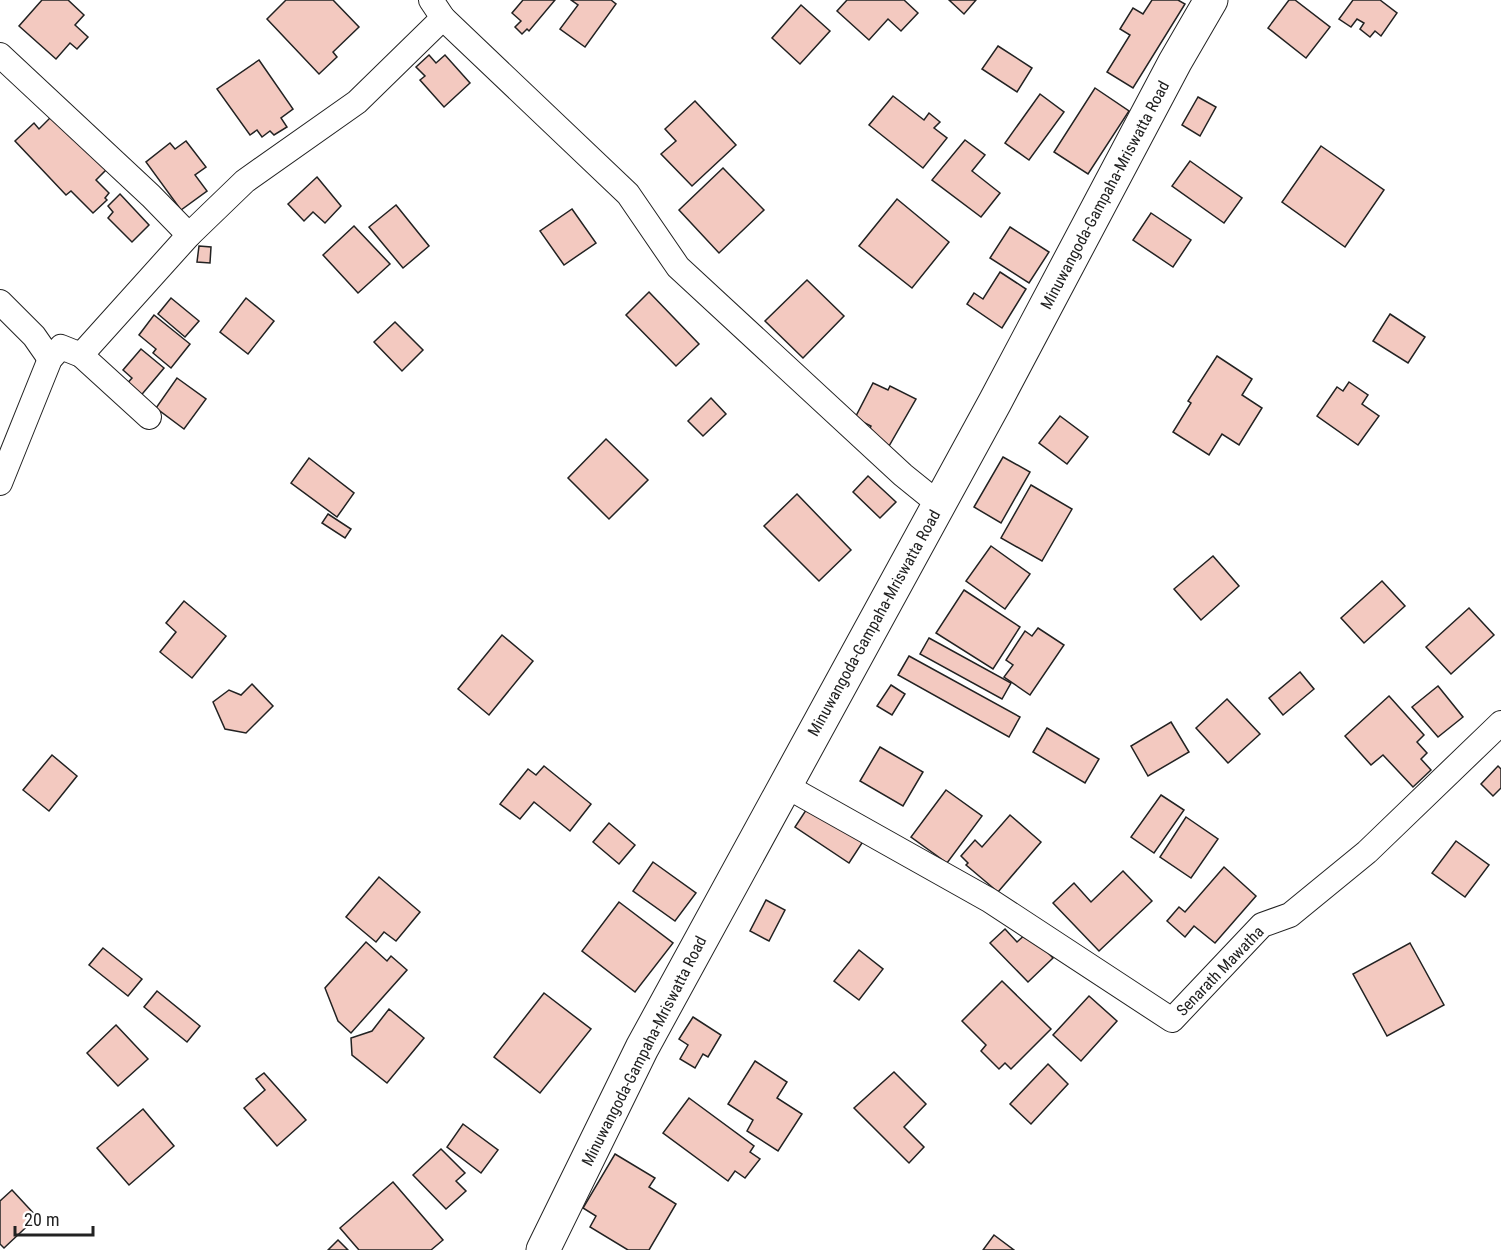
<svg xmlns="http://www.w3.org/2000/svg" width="1501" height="1250" font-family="'Roboto Condensed',sans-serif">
	<rect width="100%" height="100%" fill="#fff"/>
	<g fill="#f3c9c0" stroke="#222" stroke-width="1.5">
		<polygon points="42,0 68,0 84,15 75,25 88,37 77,49 70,43 56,59 19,26"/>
		<polygon points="286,0 333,0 359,27 333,52 337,57 319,74 267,19"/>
		<polygon points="523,0 555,0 529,31 527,29 522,34 515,27 521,21 512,13"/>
		<polygon points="571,0 611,0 616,4 585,47 560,29 578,5"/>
		<polygon points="847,0 904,0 918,13 901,31 888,19 869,40 837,11"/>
		<polygon points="949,0 976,0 964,14"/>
		<polygon points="1152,0 1178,0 1185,4 1133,88 1107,72 1130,35 1120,29 1133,8 1143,14"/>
		<polygon points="1289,0 1295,0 1330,27 1306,58 1268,28"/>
		<polygon points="1353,0 1380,0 1397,13 1381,36 1375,31 1370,37 1360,29 1364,23 1357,19 1351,27 1339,19"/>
		<polygon points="801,5 830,31 800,64 772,38"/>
		<polygon points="998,46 1032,68 1017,92 982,69"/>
		<polygon points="429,55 436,63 445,55 470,83 444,107 420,80 425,76 416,67"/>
		<polygon points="259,60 293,109 281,118 287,127 274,135 270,131 262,137 257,130 250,135 217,89"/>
		<polygon points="1095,88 1129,111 1088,174 1054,152"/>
		<polygon points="1040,94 1064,112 1029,160 1005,143"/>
		<polygon points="893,96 924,120 929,113 940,122 934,128 947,138 923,168 869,125"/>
		<polygon points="1198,97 1216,107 1200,136 1182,125"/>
		<polygon points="695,101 736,145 692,186 661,154 676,141 665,129"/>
		<polygon points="56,112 108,168 96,180 109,193 105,198 107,200 93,213 71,191 66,195 15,141 34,123 39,129"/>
		<polygon points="965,140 985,155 972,171 1000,193 981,217 932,180"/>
		<polygon points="186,141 206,167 195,175 207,191 181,210 146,162 170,143 175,149"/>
		<polygon points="1321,146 1384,190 1345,247 1282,202"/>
		<polygon points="1190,161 1242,198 1224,223 1172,186"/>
		<polygon points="723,168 764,210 719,253 679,210"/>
		<polygon points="317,177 341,206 325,223 313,212 304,221 288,204"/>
		<polygon points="120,194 149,225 132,242 108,218 113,212 108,206"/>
		<polygon points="897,199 949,242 912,288 859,246"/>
		<polygon points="396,205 429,246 403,268 369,227"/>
		<polygon points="572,209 596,243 564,265 540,231"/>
		<polygon points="1151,213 1191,240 1173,267 1133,240"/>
		<polygon points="354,226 390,264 358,293 323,255"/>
		<polygon points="1010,227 1049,252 1029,283 990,258"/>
		<polygon points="199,246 211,247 210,263 197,262"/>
		<polygon points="1000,272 1026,289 1002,328 967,304 974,293 983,299"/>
		<polygon points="807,280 844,316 803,358 765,321"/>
		<polygon points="649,292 699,344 676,366 626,315"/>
		<polygon points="171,298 199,321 185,337 158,314"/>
		<polygon points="246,298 274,321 248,354 220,332"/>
		<polygon points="1390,314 1425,337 1408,363 1373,341"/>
		<polygon points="154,315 190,344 171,368 153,353 156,349 139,335"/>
		<polygon points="395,322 423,350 402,371 374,342"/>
		<polygon points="141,349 164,368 138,399 124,387 132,378 123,370"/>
		<polygon points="1217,356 1252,379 1242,395 1262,408 1239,445 1222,434 1209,455 1173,432 1191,403 1188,401"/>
		<polygon points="177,378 206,399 184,429 156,408"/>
		<polygon points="1349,382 1368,395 1362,404 1379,416 1358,445 1317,416 1337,387 1343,391"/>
		<polygon points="873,383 888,390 890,386 916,399 889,446 867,435 871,426 855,418"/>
		<polygon points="711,398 726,414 703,436 688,421"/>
		<polygon points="1060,416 1088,437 1067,464 1039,443"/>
		<polygon points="606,439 648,480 609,519 568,478"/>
		<polygon points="1003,457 1030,472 1001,523 974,507"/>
		<polygon points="309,458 354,493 337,517 291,483"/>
		<polygon points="868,476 896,502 880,518 853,492"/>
		<polygon points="1031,485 1072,509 1042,561 1001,538"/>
		<polygon points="797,494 851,550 819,581 764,526"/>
		<polygon points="328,514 351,529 345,538 322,523"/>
		<polygon points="991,546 1030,574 1005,609 966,581"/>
		<polygon points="1213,556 1239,586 1201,620 1174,589"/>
		<polygon points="1382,581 1405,606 1364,643 1341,618"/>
		<polygon points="964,590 1020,627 993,669 936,633"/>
		<polygon points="184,601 226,636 192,678 160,652 176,632 166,623"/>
		<polygon points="1469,608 1494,635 1451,674 1426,647"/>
		<polygon points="1038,628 1064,645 1030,695 1004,677 1013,665 1006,660 1025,631 1032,636"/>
		<polygon points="502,635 533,661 489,715 458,689"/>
		<polygon points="929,638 1011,683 1002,699 920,654"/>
		<polygon points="909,656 1020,717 1009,737 898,675"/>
		<polygon points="1300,672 1314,689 1283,715 1269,698"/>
		<polygon points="252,684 273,706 246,733 225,729 213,702 229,690 241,695"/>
		<polygon points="891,685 905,694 892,715 877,706"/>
		<polygon points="1438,686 1463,717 1438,737 1412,707"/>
		<polygon points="1389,696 1424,735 1417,742 1427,753 1421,759 1431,770 1413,787 1383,755 1371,765 1345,736"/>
		<polygon points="1227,699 1260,734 1228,763 1196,728"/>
		<polygon points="1171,722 1189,752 1148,776 1131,746"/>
		<polygon points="1047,728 1099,759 1085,783 1033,752"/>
		<polygon points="880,747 923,772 903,806 860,781"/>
		<polygon points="52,755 77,776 49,811 23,790"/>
		<polygon points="544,766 591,804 570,831 534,802 520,819 500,804 528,769 536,775"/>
		<polygon points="1498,766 1501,769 1501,788 1493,796 1481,784"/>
		<polygon points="946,790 982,816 947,863 911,837"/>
		<polygon points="1161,795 1184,810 1154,853 1131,837"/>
		<polygon points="810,804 864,840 849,863 795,827"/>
		<polygon points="1010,815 1041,842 998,892 966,865 968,863 961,856 975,840 982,847"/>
		<polygon points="1186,817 1218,839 1191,878 1160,857"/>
		<polygon points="609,823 635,845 619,864 593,842"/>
		<polygon points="1456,841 1489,865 1465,897 1432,873"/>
		<polygon points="653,862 696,893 675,921 633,891"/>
		<polygon points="1224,867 1256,896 1215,943 1194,926 1185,937 1167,921 1179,907 1185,912"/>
		<polygon points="1123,871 1152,901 1099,951 1053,903 1074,883 1091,902"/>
		<polygon points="379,877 420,912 396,941 384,932 376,942 346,917"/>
		<polygon points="766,900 785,910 769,941 750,931"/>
		<polygon points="619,902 673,943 635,992 582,951"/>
		<polygon points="1005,929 1017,942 1028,932 1053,958 1028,982 990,943"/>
		<polygon points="366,942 387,961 391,956 407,970 351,1033 338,1021 325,988"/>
		<polygon points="1410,943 1444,1005 1387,1036 1353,974"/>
		<polygon points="103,948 142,979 128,996 89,965"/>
		<polygon points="859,950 883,969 859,1000 834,981"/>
		<polygon points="1002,981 1051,1029 1011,1069 1005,1063 999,1069 981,1051 986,1045 962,1021"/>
		<polygon points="157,991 200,1026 187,1042 144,1007"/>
		<polygon points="544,993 591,1029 540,1093 494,1057"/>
		<polygon points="1089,996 1117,1021 1081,1061 1053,1035"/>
		<polygon points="389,1009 424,1038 387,1083 352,1055 351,1038 372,1031"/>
		<polygon points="693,1017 721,1035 708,1057 703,1054 695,1068 680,1059 688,1045 679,1039"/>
		<polygon points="116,1025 148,1059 118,1086 87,1053"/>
		<polygon points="755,1061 787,1082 777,1098 802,1114 778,1151 747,1131 753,1120 728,1104"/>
		<polygon points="1048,1064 1068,1084 1031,1124 1010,1104"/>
		<polygon points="894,1072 926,1104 904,1127 924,1147 909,1163 854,1108"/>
		<polygon points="264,1073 306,1120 277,1146 244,1108 265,1090 256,1079"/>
		<polygon points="689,1098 754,1146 750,1152 760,1159 745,1178 735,1171 728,1181 663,1133"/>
		<polygon points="143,1109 174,1146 129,1185 97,1148"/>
		<polygon points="463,1124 498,1150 481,1173 447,1147"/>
		<polygon points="441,1149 465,1173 456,1181 466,1191 446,1209 413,1175"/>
		<polygon points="615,1154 655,1178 649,1187 676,1204 649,1250 628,1250 590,1227 596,1216 583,1208"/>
		<polygon points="393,1182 443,1240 431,1250 359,1250 340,1228"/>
		<polygon points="12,1190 37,1217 4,1248 0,1244 0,1201"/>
		<polygon points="994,1235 1014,1250 983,1250"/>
		<polygon points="338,1240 348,1250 328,1250"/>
	</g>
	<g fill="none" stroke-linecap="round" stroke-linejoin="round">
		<defs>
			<g id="street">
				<polyline points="431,0 443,18 628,194 678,267 903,475 939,504"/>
				<polyline points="0,55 151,196 189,235"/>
				<polyline points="0,302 34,336 50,359"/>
				<polyline points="81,355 189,235 245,181 357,102 443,18"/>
				<polyline points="0,483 50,359 61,347 81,355 149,417"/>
				<polyline points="786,786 989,900 1172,1020 1262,925 1290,915 1367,852 1501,723"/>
			</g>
			<polyline id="primary" points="543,1250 642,1048 995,402 1175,62 1211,0"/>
		</defs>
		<use href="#street" stroke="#222" stroke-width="26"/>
		<use href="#primary" stroke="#222" stroke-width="35"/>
		<use href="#street" stroke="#fff" stroke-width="24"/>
		<use href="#primary" stroke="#fff" stroke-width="33"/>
	</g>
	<g text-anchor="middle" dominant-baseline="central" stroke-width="4.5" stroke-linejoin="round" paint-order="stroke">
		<g font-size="16" fill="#222" stroke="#fff">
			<text transform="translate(1105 195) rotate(-62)">Minuwangoda-Gampaha-Mriswatta Road</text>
			<text transform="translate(874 623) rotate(-61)">Minuwangoda-Gampaha-Mriswatta Road</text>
			<text transform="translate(1220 971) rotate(-46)">Senarath Mawatha</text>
			<text transform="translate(644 1051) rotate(-63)">Minuwangoda-Gampaha-Mriswatta Road</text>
		</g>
	</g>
	<path d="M15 1226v9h78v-9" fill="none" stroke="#222222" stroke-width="3"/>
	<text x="24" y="1226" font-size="18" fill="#222222" stroke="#ffffff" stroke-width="4.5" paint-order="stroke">20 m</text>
</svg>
